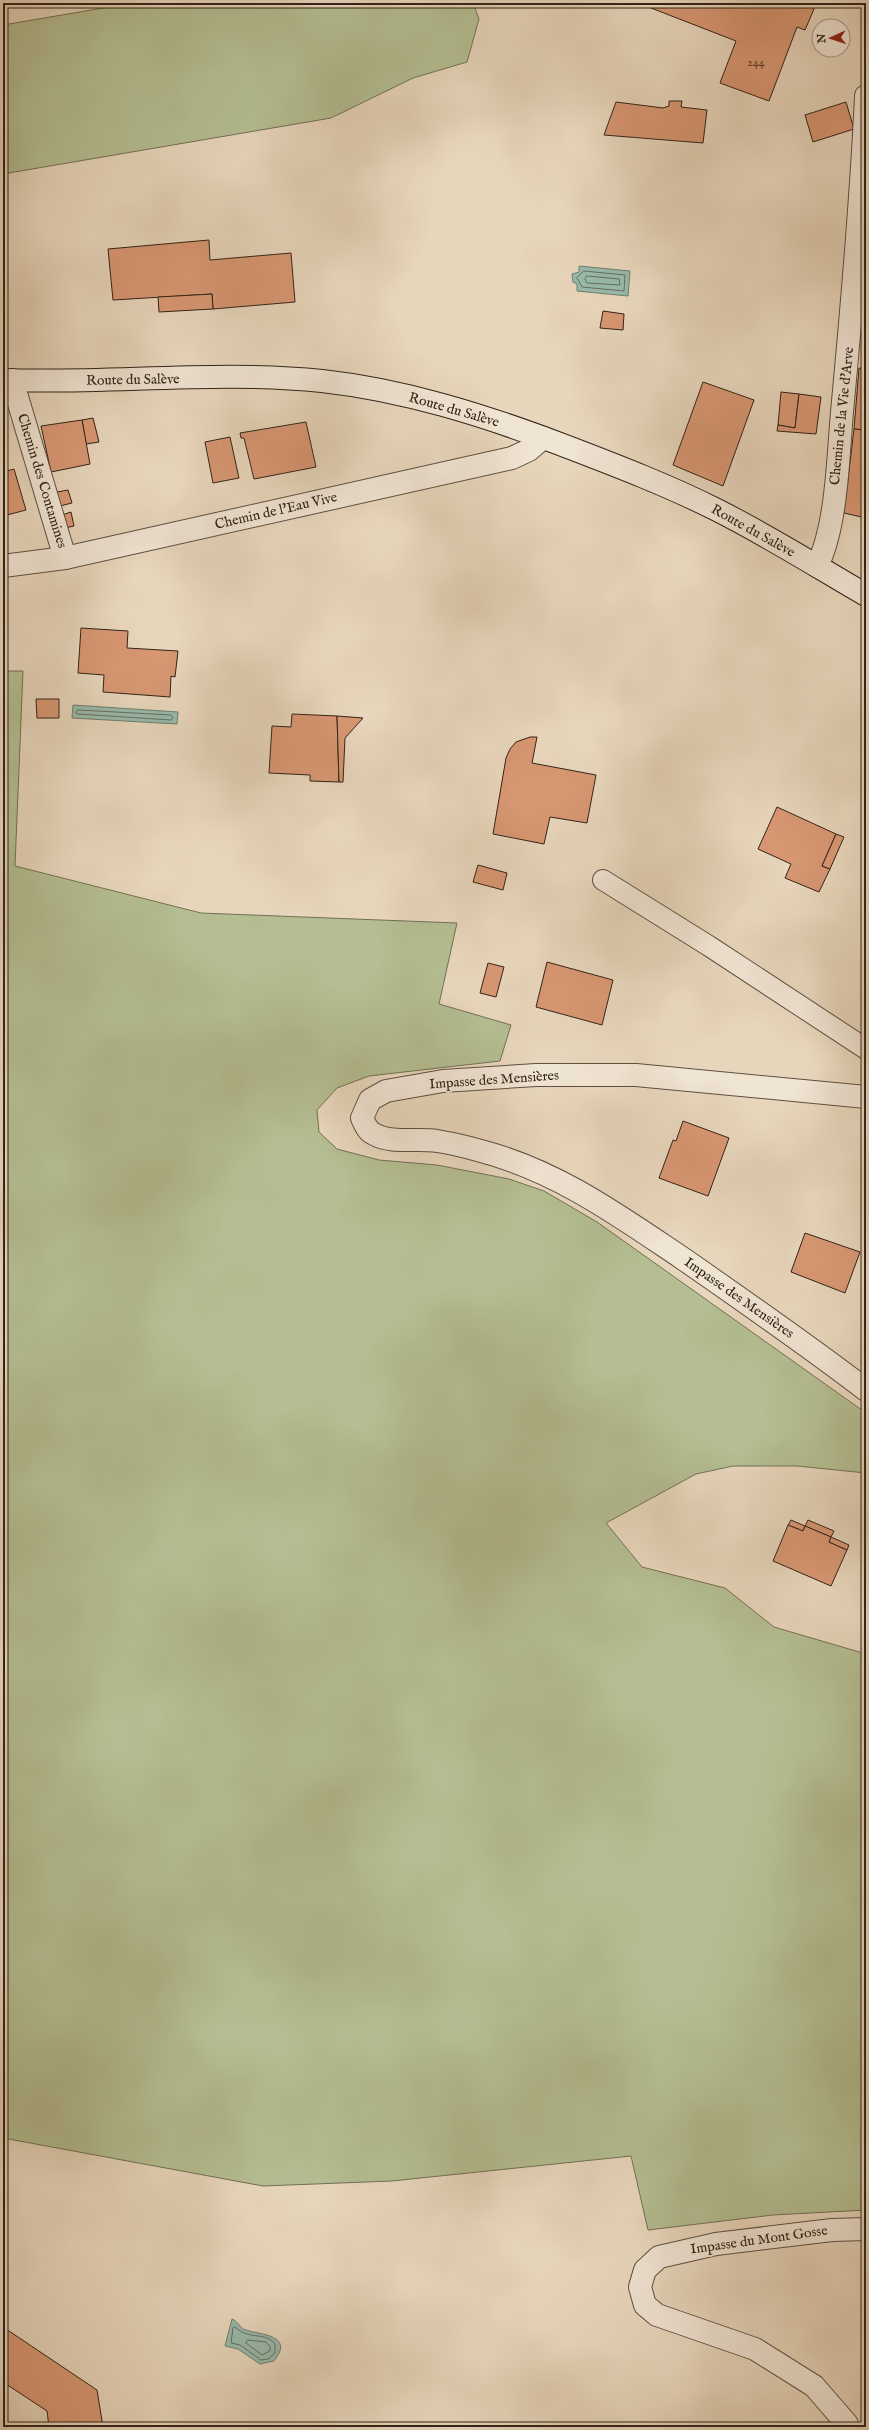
<svg xmlns="http://www.w3.org/2000/svg" width="869" height="2430" font-family="'IM FELL English',serif">
	<rect width="100%" height="100%" fill="#e8d6bc"/>
	<filter id="stains"><feTurbulence type="fractalNoise" baseFrequency=".005" numOctaves="4"/><feColorMatrix values="0 0 0 0 .2 0 0 0 0 .09 0 0 0 0 .02 0 0 0 .5 -.17"/></filter>
	<radialGradient id="worn" r=".72"><stop offset=".6" stop-color="#630" stop-opacity="0"/><stop offset="1" stop-color="#630" stop-opacity=".3"/></radialGradient>
	<g fill="#b4be92" stroke="#727055">
		<polygon points="108,3 473,3 479,19 467,62 413,78 331,118 3,174 3,25 109,7"/>
		<polygon points="3,671 23,671 15,866 201,913 457,923 439,1004 511,1025 500,1061 369,1076 337,1088 317,1110 319,1132 337,1149 379,1160 437,1165 509,1179 544,1191 597,1222 866,1413 866,1473 797,1466 733,1466 696,1474 606,1523 642,1567 725,1588 774,1627 866,1654 866,2210 773,2215 648,2230 631,2156 392,2181 263,2186 3,2138"/>
	</g>
	<g fill="#98baab" stroke="#6e7e70">
		<polygon points="579,266 630,271 628,296 577,291 577,284 573,282 572,274 579,272"/>
		<polygon points="73,705 178,712 177,724 72,718"/>
		<path d="M232 2319C238 2321 240 2329 246 2330 261 2335 295 2335 274 2361L260 2364 238 2349 225 2346Z"/>
	</g>
	<g fill="none" stroke-linecap="round" stroke-linejoin="round">
		<g stroke="#646e62" stroke-width="1">
			<polygon points="584,271 625,275 624,291 582,287 577,278"/>
			<polygon points="587,276 619,279 620,285 587,283 585,279"/>
			<polygon points="78,710 171,715 173,718 171,720 78,714 76,713"/>
			<path d="M235 2327C250 2341 265 2331 275 2344V2353L268 2359 261 2360 240 2345 231 2343 233 2328Z"/>
			<polygon points="248,2340 266,2342 270,2346 270,2351 262,2355 246,2343"/>
		</g>
	</g>
	<g fill="#d89773" stroke="#302318">
		<polygon points="653,3 813,3 814,9 805,30 797,27 769,101 720,83 736,41 651,8"/>
		<polygon points="669,101 682,101 681,107 707,110 703,143 604,135 616,102 663,108 669,106"/>
		<polygon points="846,102 854,129 813,142 805,115"/>
		<polygon points="209,240 210,260 291,253 295,302 213,309 212,294 113,300 108,249"/>
		<polygon points="212,294 213,309 159,312 158,297"/>
		<polygon points="603,311 624,314 623,330 600,328"/>
		<polygon points="859,368 866,369 866,430 854,429"/>
		<polygon points="703,382 754,400 723,486 673,465"/>
		<polygon points="781,392 799,394 795,428 778,425"/>
		<polygon points="799,394 821,397 816,434 777,431 778,425 795,428"/>
		<polygon points="93,418 99,442 86,444 82,420"/>
		<polygon points="82,420 90,464 51,472 41,426"/>
		<polygon points="306,422 316,467 254,479 244,438 241,438 240,433"/>
		<polygon points="854,429 866,430 866,518 844,513"/>
		<polygon points="230,437 239,478 213,483 205,442"/>
		<polygon points="14,469 26,510 3,516 3,472"/>
		<polygon points="68,490 72,503 60,506 57,492"/>
		<polygon points="71,512 74,526 65,528 62,515"/>
		<polygon points="81,628 128,631 127,648 178,651 175,677 171,676 170,697 103,692 104,675 78,673"/>
		<polygon points="36,699 59,699 59,718 37,718"/>
		<polygon points="292,714 337,716 339,782 310,781 310,775 269,773 272,726 291,727"/>
		<polygon points="337,716 363,718 345,738 343,782 339,782"/>
		<polygon points="530,737 537,737 532,763 596,775 587,823 550,817 544,844 493,834 506,758 510,749 516,742"/>
		<polygon points="777,807 836,834 822,866 830,869 819,892 785,878 791,864 758,849"/>
		<polygon points="836,834 844,837 830,869 822,866"/>
		<polygon points="478,865 507,873 503,890 473,882"/>
		<polygon points="866,955 866,966 863,965"/>
		<polygon points="547,962 613,980 602,1025 536,1007"/>
		<polygon points="488,963 504,967 496,997 480,993"/>
		<polygon points="683,1121 729,1138 708,1196 659,1178 673,1140 676,1141"/>
		<polygon points="805,1233 860,1252 845,1293 791,1272"/>
		<polygon points="791,1520 805,1526 803,1531 788,1525"/>
		<polygon points="808,1520 834,1531 831,1537 805,1526"/>
		<polygon points="788,1525 803,1531 805,1526 831,1537 829,1542 847,1550 831,1586 773,1561"/>
		<polygon points="831,1537 849,1545 847,1550 829,1542"/>
		<polygon points="3,2327 97,2390 103,2427 49,2427 47,2411 3,2382"/>
	</g>
	<g fill="none" stroke-linecap="round" stroke-linejoin="round">
		<defs>
			<polyline id="lane" points="603,880 709,946 866,1049"/>
			<g id="street">
				<polyline points="12,380 65,558"/>
				<polyline points="3,566 65,558 512,458 529,450 543,438"/>
				<path d="M817 566C837 526 838 457 842 412 852 306 861 201 866 96"/>
				<path d="M866 1097 636 1075H536L443 1081 386 1091 370 1100 362 1118C365 1124 367 1131 374 1134 391 1144 418 1138 437 1141 451 1143 467 1147 481 1151 557 1171 618 1215 682 1258 744 1301 806 1344 866 1390"/>
				<polyline points="847,2424 814,2386 755,2349 657,2315 645,2305 640,2287 645,2270 659,2257 716,2244 832,2230 866,2229"/>
			</g>
			<path id="secondary" d="M3 380C109 384 217 370 322 381 404 390 483 415 560 444 612 464 665 484 715 509 767 535 816 566 866 595"/>
		</defs>
		<use href="#lane" stroke="#5e5041" stroke-width="22"/>
		<use href="#street" stroke="#5e5041" stroke-width="24"/>
		<use href="#secondary" stroke="#302318" stroke-width="24"/>
		<use href="#lane" stroke="#f0e4d3" stroke-width="20"/>
		<use href="#street" stroke="#f0e4d3" stroke-width="22"/>
		<use href="#secondary" stroke="#f0e4d3" stroke-width="22"/>
	</g>
	<g text-anchor="middle" dominant-baseline="central" stroke-width="3.5" stroke-linejoin="round" paint-order="stroke">
		<g font-size="12" fill="#5a402f">
			<text x="756" y="62">244</text>
		</g>
		<g font-size="14" fill="#302318" stroke="#f0e4d3">
			<text transform="translate(133 380) rotate(-1)">Route du Salève</text>
			<text transform="translate(454 410) rotate(16)">Route du Salève</text>
			<text transform="translate(842 416) rotate(-84)">Chemin de la Vie d'Arve</text>
			<text transform="translate(42 481) rotate(73)">Chemin des Contamines</text>
			<text transform="translate(276 511) rotate(-13)">Chemin de l'Eau Vive</text>
			<text transform="translate(753 531) rotate(29)">Route du Salève</text>
			<text transform="translate(494 1080) rotate(-4)">Impasse des Mensières</text>
			<text transform="translate(739 1298) rotate(35)">Impasse des Mensières</text>
			<text transform="translate(759 2240) rotate(-8)">Impasse du Mont Gosse</text>
		</g>
	</g>
	<rect width="869" height="2430" fill="none" stroke="#e8d6bc" stroke-width="16"/>
	<rect x="4" y="4" width="861" height="2422" fill="none" stroke="#302318" stroke-width="2"/>
	<rect x="8" y="8" width="853" height="2414" fill="none" stroke="#302318"/>
	<g transform="translate(831 38) rotate(267)"><circle r="19" fill="#f0e4d3" stroke="#a39788"/>
	<path d="M0-3L7 15L0 10L-7 15Z" fill="#8f2418"/>
	<text y="-6" font-size="11" font-weight="bold" text-anchor="middle" fill="#302318">N</text>
	</g>
	<rect width="100%" height="100%" filter="url(#stains)"/>
	<rect width="100%" height="100%" fill="url(#worn)"/>
</svg>
